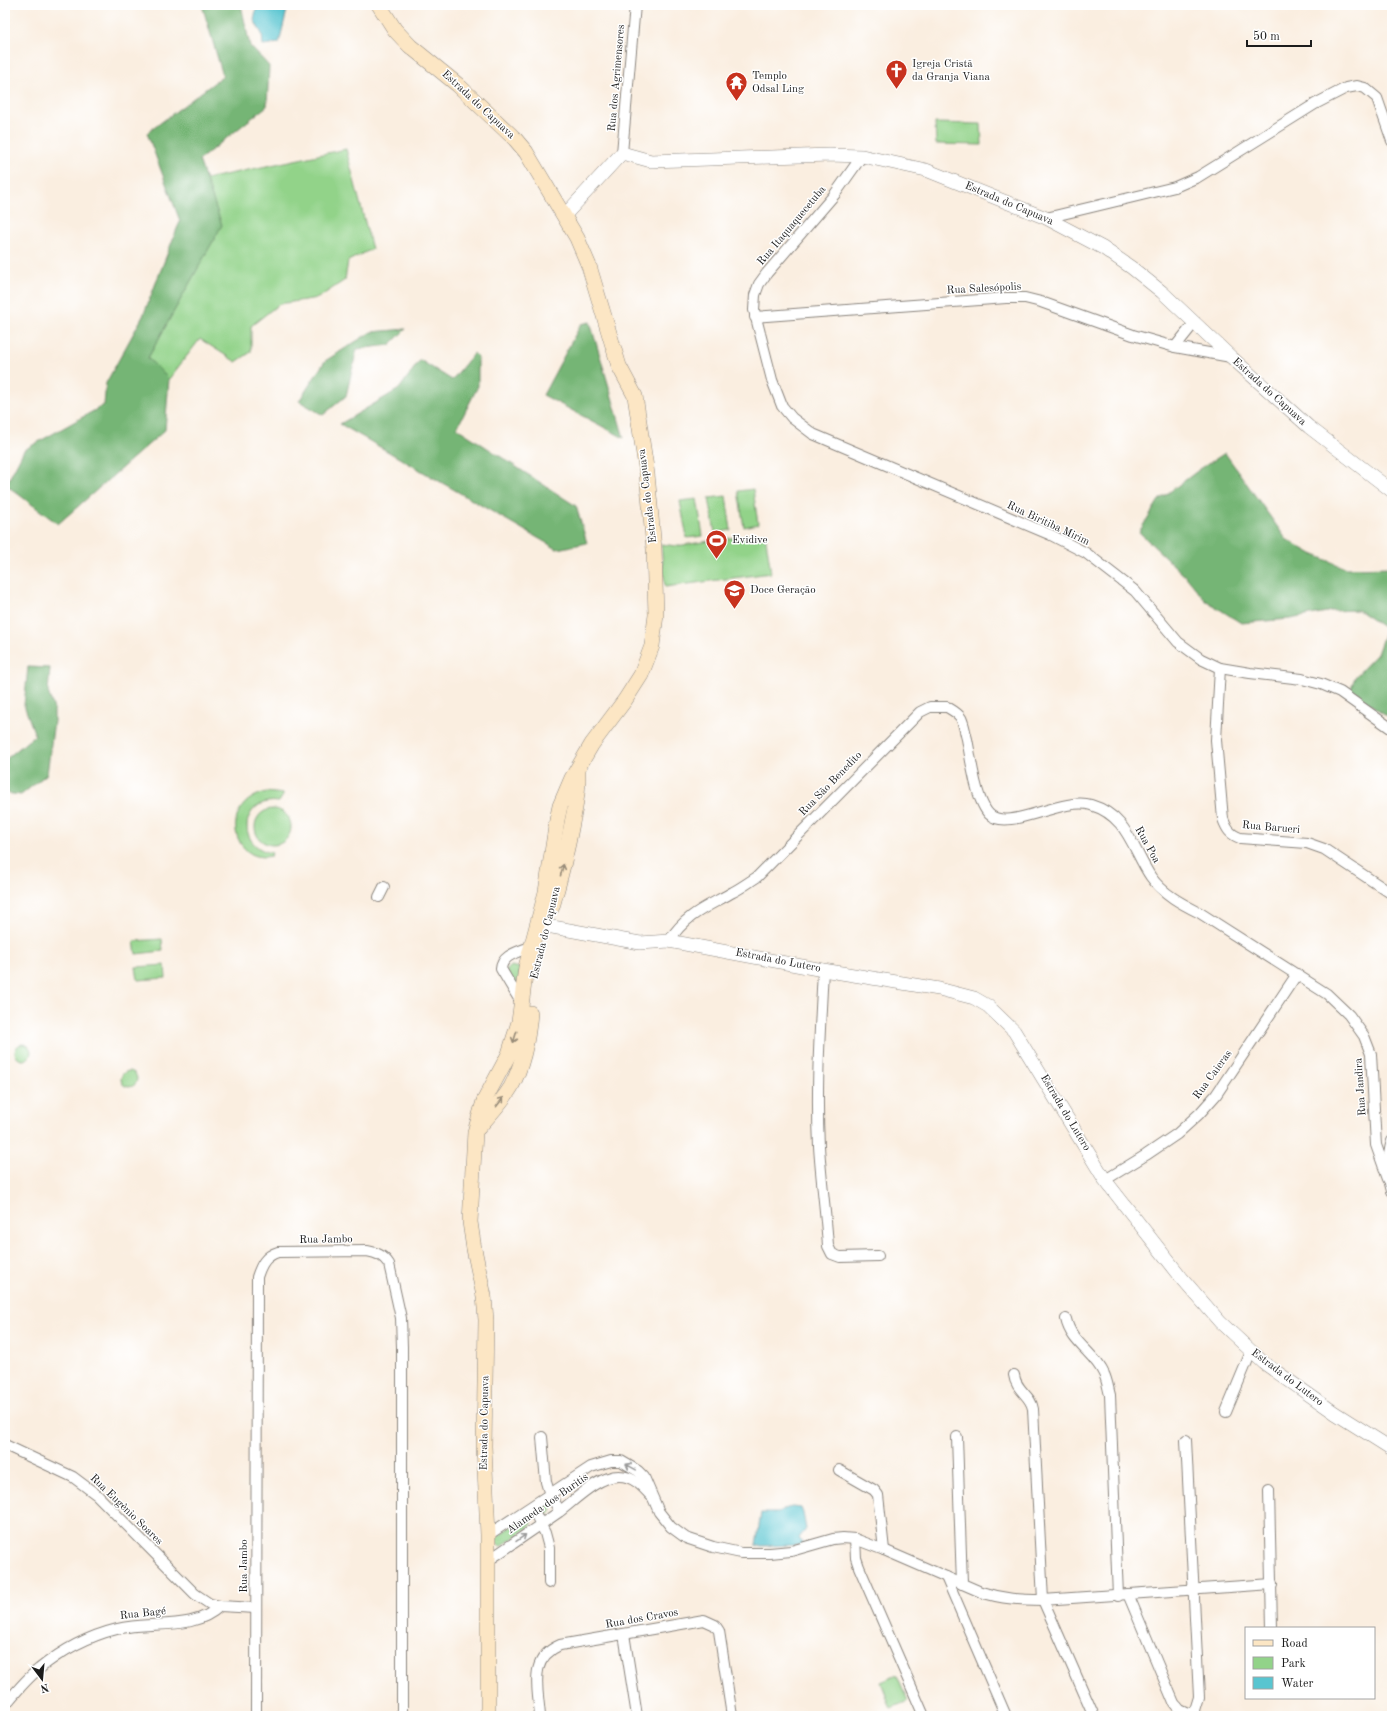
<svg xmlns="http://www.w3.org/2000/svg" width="1397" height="1721" font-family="'Old Standard TT',serif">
	<rect width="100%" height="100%" fill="#fff"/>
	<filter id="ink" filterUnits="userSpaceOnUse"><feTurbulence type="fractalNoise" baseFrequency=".025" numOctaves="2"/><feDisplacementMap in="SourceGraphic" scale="8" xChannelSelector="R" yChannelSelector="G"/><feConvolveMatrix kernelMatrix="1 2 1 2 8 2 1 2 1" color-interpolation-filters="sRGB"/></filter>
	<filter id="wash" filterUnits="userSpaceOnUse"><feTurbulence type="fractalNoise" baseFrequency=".012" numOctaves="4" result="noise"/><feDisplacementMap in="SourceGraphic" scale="16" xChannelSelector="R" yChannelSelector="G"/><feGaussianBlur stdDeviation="0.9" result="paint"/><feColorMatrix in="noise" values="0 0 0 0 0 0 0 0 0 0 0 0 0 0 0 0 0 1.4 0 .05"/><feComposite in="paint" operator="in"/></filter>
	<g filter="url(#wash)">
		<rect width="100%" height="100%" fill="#faeee0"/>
		<g fill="#92d389" stroke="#577852">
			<polygon points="935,123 981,124 982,145 936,144"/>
			<polygon points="346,149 372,249 348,261 345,280 318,298 279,304 251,326 251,352 236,362 200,339 169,379 148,358 221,225 206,179"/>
			<polygon points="753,489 758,524 744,527 738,491"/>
			<polygon points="726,496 731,530 715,533 709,498"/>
			<polygon points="697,499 703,536 687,538 680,501"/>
			<polygon points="765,533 771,573 665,587 661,544 676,546"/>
			<path d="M266 792 284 794 279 802C242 796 234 846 272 853L271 856C235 865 216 805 266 792Z"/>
			<circle cx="273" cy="827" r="18"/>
			<polygon points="162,939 163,951 136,954 134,941"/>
			<polygon points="165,965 166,978 138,980 136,967"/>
			<polygon points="511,966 520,968 518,985 515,985 506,971"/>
			<circle cx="23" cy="1052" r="8"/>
			<circle cx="129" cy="1079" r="8"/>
			<circle cx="546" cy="1508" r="6"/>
			<polygon points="526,1516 531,1519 532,1523 528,1528 500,1547 496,1543 497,1537"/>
			<polygon points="897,1675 908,1701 891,1708 881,1682"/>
		</g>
		<g fill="#75b575" stroke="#486848">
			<polygon points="202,5 241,5 250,46 269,66 267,106 199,160 222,225 148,358 169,379 165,430 58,524 6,485 24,450 104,405 106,383 143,316 180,221 147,133 223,76"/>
			<polygon points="590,322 624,438 543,395 581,324"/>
			<polygon points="406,329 390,345 357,349 346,396 323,415 299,401 325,361 371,332"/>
			<polygon points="474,353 478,357 478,386 457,428 576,506 587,543 557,549 340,424 399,389 420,360 452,380"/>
			<polygon points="1225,453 1286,539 1312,554 1346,568 1392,567 1392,719 1350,691 1355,677 1377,654 1386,629 1358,610 1332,611 1290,619 1241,623 1205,600 1188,579 1139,532 1159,500 1200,469"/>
			<polygon points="28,667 50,668 48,692 54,709 54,721 47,774 21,795 5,793 5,760 35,735 24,705"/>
		</g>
		<g fill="#58c5d0" stroke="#3a7076">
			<polygon points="257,5 282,5 287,10 279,43 263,45 262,34 254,20"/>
			<polygon points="792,1507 801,1508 803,1513 806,1529 799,1538 804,1545 756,1546 761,1513 778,1513 787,1508"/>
		</g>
	</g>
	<g filter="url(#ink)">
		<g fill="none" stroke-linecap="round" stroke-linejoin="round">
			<defs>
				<g id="minor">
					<polyline points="622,153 635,5"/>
					<polyline points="862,156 835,194 767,273 759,284 755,295 754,310 772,380 782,406 792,418 813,434 1051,535 1086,553 1135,591 1178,642 1201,659 1220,668 1250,673 1302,679 1321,684 1340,692 1392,729"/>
					<polyline points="1046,218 1175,187 1198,177 1227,159 1315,104 1346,88 1357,86 1365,88 1377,98 1392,141"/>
					<polyline points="755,317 1006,298 1025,298 1041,302 1133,335 1175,347 1231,357"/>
					<polyline points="1175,347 1195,322"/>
					<path d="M1220 668 1216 740 1223 819C1227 830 1230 834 1240 838L1307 843 1324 849 1392 894"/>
					<polyline points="379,897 384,887"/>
					<path d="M669 941C686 914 707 907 733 892 741 888 749 882 757 877L920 712 930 707H947C952 710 958 713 961 718 964 724 965 732 967 739 971 759 973 779 980 798 982 803 985 810 989 814 1008 833 1062 796 1091 805 1128 816 1132 849 1151 877 1163 894 1182 904 1200 913L1327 994 1349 1015 1364 1036 1371 1054 1376 1145 1388 1179"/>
					<path d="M823 970C820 1029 816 1087 819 1146 821 1180 826 1213 828 1246L832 1254 840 1257 878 1256"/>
					<path d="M522 1004 501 969C502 955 518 952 530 947"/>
					<path d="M1392 1141C1387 1158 1387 1175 1392 1191"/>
					<polyline points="1105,1180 1146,1155 1177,1134 1199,1114 1216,1095 1297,974"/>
					<path d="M1066 1319C1071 1343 1095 1353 1104 1374 1107 1380 1108 1388 1110 1395L1118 1596"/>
					<path d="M1014 1375C1016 1391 1031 1395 1033 1409L1043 1600 1094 1716"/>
					<polyline points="1226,1412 1251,1352"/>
					<polyline points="542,1437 546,1482 550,1495 560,1511"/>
					<polyline points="957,1437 962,1584"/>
					<polyline points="5,1445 73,1477 97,1495 195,1594 210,1604 220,1606 256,1608"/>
					<polyline points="839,1470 874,1490 878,1495 884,1550"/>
					<polyline points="1269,1490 1272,1628"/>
					<polyline points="532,1507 545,1533 549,1548 549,1583"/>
					<path d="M488 1535 591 1467 611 1461H621L638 1471 644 1477 659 1512 671 1527 686 1538 713 1547 741 1553H770L791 1551 833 1539 843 1538 855 1539 884 1550 981 1592C1002 1599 1021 1600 1043 1600L1272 1584"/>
					<polyline points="855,1539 856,1558 859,1567 924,1716"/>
					<path d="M489 1560C512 1544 536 1528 559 1512 575 1500 598 1476 619 1476 633 1476 642 1486 651 1496"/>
					<polyline points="946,1577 1006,1716"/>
					<polyline points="1128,1594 1174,1703 1179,1709 1190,1714 1195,1710 1199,1697 1186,1440"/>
					<polyline points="624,1634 637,1716"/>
					<path d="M5 1705C15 1693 26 1679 39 1669 61 1651 89 1636 117 1629 151 1620 193 1632 220 1606"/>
					<path d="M256 1716 257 1277C261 1265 265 1256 278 1252L367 1251C377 1253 383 1255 389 1264L401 1318 402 1347V1716"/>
					<path d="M540 1716C538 1687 528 1659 560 1645L704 1620 715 1625 719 1631 732 1716"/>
				</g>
				<g id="tertiary">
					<polyline points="564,216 622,153 651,161 829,155 862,156 926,170 1046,218 1103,248 1132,268 1162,292 1231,357 1309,427 1392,491"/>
					<polyline points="547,926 640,943 669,941 823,970 939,989 974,998 988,1006 1014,1031 1105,1180 1181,1277 1220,1322 1264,1363 1335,1413 1392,1449"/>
				</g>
				<g id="secondary">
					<polyline points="379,5 395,30 410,46 458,85 515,139 526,152 577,238 589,266 619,366 635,396 647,474 654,549 656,615 652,646 641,675 625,700 592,744 572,778 560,806 557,820 546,892 526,967 519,1022 509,1054 484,1101 475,1132 470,1222 474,1249 484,1296 486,1320 484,1446 488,1535 488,1716"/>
					<path d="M552 907C560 879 567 851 572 823 576 805 579 788 578 770"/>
					<path d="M478 1128C489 1115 502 1102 511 1087 523 1065 528 1038 530 1013"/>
				</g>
			</defs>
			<use href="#minor" stroke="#8b857e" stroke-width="12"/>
			<use href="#tertiary" stroke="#8b857e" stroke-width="14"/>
			<use href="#secondary" stroke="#8b857e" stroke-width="16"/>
			<use href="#minor" stroke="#fff" stroke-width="10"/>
			<use href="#tertiary" stroke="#fff" stroke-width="13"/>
			<use href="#secondary" stroke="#fce6c4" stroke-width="15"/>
		</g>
		<defs><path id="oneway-shaft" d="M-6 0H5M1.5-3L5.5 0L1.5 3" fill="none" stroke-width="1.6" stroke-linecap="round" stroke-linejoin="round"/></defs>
		<g stroke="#978b78">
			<use href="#oneway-shaft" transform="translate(562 870) rotate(-75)"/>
			<use href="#oneway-shaft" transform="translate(515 1037) rotate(107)"/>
			<use href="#oneway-shaft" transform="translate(500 1102) rotate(-52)"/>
		</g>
		<g stroke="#999">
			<use href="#oneway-shaft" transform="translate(631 1467) rotate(-151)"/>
			<use href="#oneway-shaft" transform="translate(521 1538) rotate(-35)"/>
		</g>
	</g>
	<defs>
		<symbol id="church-pin" viewBox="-11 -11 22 30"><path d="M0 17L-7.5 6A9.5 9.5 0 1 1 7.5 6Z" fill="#c8321e" stroke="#fff"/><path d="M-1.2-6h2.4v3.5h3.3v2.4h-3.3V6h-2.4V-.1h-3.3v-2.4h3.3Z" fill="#fff"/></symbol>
		<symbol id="temple-pin" viewBox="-11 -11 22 30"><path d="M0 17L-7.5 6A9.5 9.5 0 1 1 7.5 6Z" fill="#c8321e" stroke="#fff"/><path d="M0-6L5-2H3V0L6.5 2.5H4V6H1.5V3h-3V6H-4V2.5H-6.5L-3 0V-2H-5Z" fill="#fff"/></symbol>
		<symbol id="stadium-pin" viewBox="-11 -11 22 30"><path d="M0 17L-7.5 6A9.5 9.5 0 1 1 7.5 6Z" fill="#c8321e" stroke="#fff"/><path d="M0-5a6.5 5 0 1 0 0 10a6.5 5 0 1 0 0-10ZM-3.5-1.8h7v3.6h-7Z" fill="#fff"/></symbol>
		<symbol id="school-pin" viewBox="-11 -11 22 30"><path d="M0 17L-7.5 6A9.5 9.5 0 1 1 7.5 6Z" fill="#c8321e" stroke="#fff"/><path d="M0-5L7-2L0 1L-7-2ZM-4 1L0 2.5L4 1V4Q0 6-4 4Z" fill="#fff"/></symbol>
	</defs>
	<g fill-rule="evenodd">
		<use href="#church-pin" x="884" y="58" width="25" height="34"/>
		<use href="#temple-pin" x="724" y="70" width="25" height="34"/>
		<use href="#stadium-pin" x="704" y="528" width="25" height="34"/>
		<use href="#school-pin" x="722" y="578" width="25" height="34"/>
	</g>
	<g text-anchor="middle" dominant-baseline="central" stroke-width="3" stroke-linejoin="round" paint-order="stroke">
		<g font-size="11" fill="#1c1c1c" stroke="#fff" text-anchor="start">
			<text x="912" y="64">Igreja Cristã<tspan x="912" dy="13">da Granja Viana</tspan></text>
			<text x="752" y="76">Templo<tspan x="752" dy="13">Odsal Ling</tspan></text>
			<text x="732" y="540">Evidive</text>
			<text x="750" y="590">Doce Geração</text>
		</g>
		<g font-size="11" fill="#1c1c1c" stroke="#fff">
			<text transform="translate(617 78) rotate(-85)">Rua dos Agrimensores</text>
			<text transform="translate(478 105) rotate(43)">Estrada do Capuava</text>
			<text transform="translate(1009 204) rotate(23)">Estrada do Capuava</text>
			<text transform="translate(792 226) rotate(-50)">Rua Itaquaquecetuba</text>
			<text transform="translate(984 289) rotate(-3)">Rua Salesópolis</text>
			<text transform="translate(1269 392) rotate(42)">Estrada do Capuava</text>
			<text transform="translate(648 496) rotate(-97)">Estrada do Capuava</text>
			<text transform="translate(1048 524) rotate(25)">Rua Biritiba Mirim</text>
			<text transform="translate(831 784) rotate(-46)">Rua São Benedito</text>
			<text transform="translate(1271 828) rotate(5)">Rua Barueri</text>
			<text transform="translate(1147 845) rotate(61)">Rua Poa</text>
			<text transform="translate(546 933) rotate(-76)">Estrada do Capuava</text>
			<text transform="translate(778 961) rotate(11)">Estrada do Lutero</text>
			<text transform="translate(1213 1075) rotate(-54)">Rua Caieras</text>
			<text transform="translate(1361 1087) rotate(-94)">Rua Jandira</text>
			<text transform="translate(1065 1113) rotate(59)">Estrada do Lutero</text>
			<text transform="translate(326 1240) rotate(-1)">Rua Jambo</text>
			<text transform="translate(1287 1378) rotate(37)">Estrada do Lutero</text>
			<text transform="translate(485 1423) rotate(-89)">Estrada do Capuava</text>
			<text transform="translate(548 1504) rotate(-35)">Alameda dos Buritis</text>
			<text transform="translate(126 1510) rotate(44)">Rua Eugênio Soares</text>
			<text transform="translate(244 1566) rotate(-90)">Rua Jambo</text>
			<text transform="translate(143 1614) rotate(-6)">Rua Bagé</text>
			<text transform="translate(642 1619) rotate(-10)">Rua dos Cravos</text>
		</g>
	</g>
	<rect width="1397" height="1721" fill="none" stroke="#fff" stroke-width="20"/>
	<rect x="1245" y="1627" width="130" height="72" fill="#ffffff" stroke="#a4a4a4"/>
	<rect x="1253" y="1640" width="20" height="6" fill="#fce6c4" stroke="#a4a4a4"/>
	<text x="1281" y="1647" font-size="12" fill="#1c1c1c">Road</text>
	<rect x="1253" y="1657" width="20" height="12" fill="#92d389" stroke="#a4a4a4"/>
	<text x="1281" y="1667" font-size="12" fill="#1c1c1c">Park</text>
	<rect x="1253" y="1677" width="20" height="12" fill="#58c5d0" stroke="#a4a4a4"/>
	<text x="1281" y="1687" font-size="12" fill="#1c1c1c">Water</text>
	<g transform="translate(42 1679) rotate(164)" stroke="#ffffff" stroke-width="3" paint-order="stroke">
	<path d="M0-3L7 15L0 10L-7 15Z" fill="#1c1c1c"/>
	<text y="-6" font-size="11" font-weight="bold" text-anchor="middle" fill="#1c1c1c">N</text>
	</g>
	<path d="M1247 40v6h64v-6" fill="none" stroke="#1c1c1c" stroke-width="2"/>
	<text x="1253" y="40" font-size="12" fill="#1c1c1c" stroke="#ffffff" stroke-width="3" paint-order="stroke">50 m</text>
</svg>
